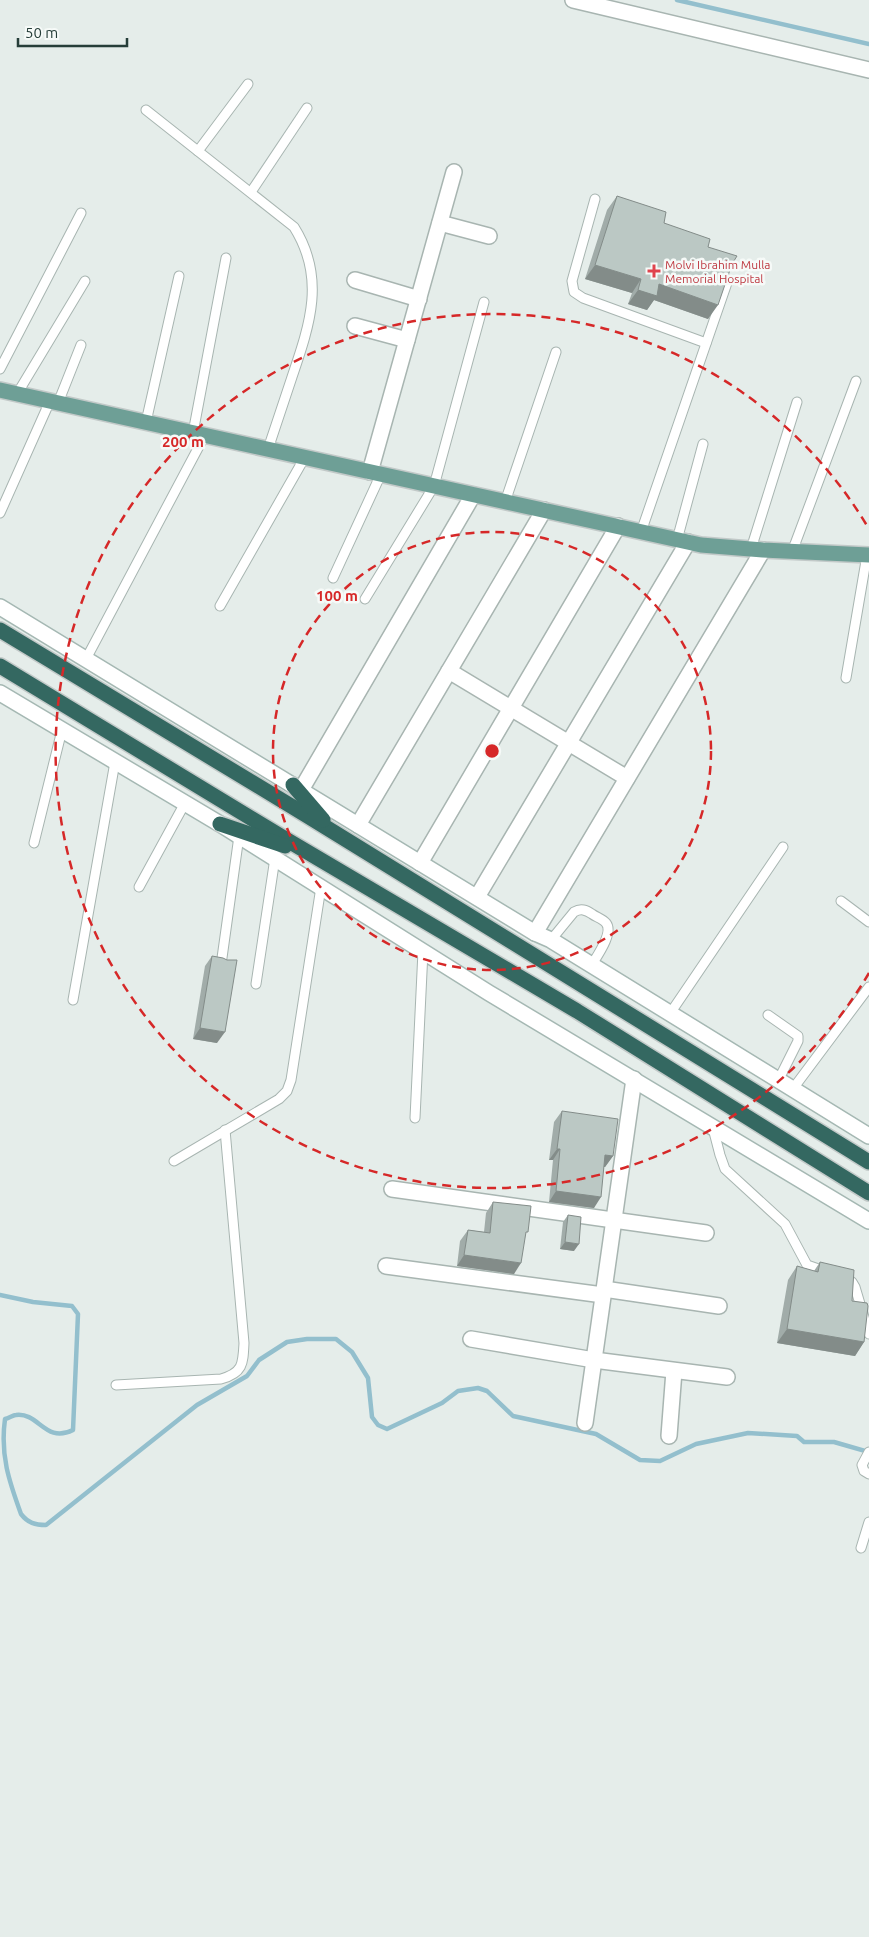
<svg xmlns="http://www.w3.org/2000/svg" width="869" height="1937" font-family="Ubuntu,sans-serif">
	<rect width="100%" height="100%" fill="#e5edea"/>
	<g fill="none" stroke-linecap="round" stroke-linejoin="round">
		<g stroke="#93bfcd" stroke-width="4.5">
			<polyline points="677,0 869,44"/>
			<path d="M0 1295 33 1302 72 1306 78 1314 73 1430C45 1444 39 1412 16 1415 13 1415 9 1418 5 1419 0 1455 9 1481 21 1514 28 1523 35 1525 46 1525L197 1405 247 1376 259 1360 287 1342 307 1339H336L352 1352 368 1378 372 1417 378 1425 387 1429 442 1403 458 1391 478 1388 487 1391 513 1416 596 1434 640 1460 660 1461 696 1444 748 1433 797 1436 804 1442H834L869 1452"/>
		</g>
		<defs>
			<g id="lane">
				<path d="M146 110 294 227C326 278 310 324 292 377 284 401 276 425 268 449"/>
				<polyline points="198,151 248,84"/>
				<polyline points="251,192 307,108"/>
				<polyline points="595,199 572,281 574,292 583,298 706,343"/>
				<polyline points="0,369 81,213"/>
				<polyline points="17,394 85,281"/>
				<polyline points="58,403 81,345"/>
				<polyline points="146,422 179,276"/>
				<polyline points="193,433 226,258"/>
				<polyline points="505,502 556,352"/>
				<polyline points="0,513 50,401"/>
				<polyline points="641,532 728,280"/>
				<polyline points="677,540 703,444"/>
				<polyline points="751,549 797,402"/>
				<polyline points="792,552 856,381"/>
				<polyline points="333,578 381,474"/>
				<polyline points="365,599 434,486 484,302"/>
				<polyline points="220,606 305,457"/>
				<polyline points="86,659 205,435"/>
				<polyline points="846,678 867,555"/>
				<polyline points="34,843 62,730"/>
				<polyline points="139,887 185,803"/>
				<polyline points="841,901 869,922"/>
				<path d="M551 940 574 912C581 908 586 910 592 914 596 917 603 919 606 923 614 933 597 956 591 966"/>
				<polyline points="221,965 239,836"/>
				<polyline points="256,984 275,858"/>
				<polyline points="73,1000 115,762"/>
				<polyline points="669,1015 783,847"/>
				<polyline points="768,1015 798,1036 798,1041 778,1081"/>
				<polyline points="792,1090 869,987"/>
				<polyline points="415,1118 423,951"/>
				<polyline points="713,1128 720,1155 725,1169 785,1224 807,1265 827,1272"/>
				<polyline points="174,1161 279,1099 287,1091 291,1080 321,887"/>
				<polyline points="844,1278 852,1282 855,1287 869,1334"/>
				<path d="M116 1385 221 1379C243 1373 243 1364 244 1343L225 1130"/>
				<polyline points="869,1452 862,1465 864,1471 869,1474"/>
				<polyline points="861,1548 869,1522"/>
			</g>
			<g id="street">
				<polyline points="573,0 869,70"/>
				<polyline points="440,223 489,236"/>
				<polyline points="355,280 419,299"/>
				<polyline points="355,326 407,340"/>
				<polyline points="370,472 454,172"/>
				<polyline points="449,671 627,778"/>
				<polyline points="301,790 473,495"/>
				<polyline points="358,825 544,510"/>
				<polyline points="420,863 618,526"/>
				<polyline points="477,897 688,542"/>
				<polyline points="535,933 763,550"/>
				<polyline points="392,1189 706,1233"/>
				<polyline points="386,1266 603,1295"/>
				<polyline points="604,1289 719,1306"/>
				<polyline points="471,1339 594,1360 727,1377"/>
				<polyline points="585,1423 634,1079"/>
				<polyline points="669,1436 674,1371"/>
			</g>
			<g id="secondary">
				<polyline points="0,607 535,933 551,940 869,1136"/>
				<polyline points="0,693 220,824 489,993 869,1221"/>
			</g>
			<polyline id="primary" points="0,390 701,545 763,550 869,555"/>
			<g id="highway">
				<polyline points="0,630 306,815 869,1162"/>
				<polyline points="0,666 287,840 577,1011 869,1193"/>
				<polyline points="293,785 323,820"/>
				<polyline points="220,824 285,846"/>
			</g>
		</defs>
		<use href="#lane" stroke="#a8b5b1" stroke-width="11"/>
		<use href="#street" stroke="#a8b5b1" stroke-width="18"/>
		<use href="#secondary" stroke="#a5b8b3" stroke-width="18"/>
		<use href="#primary" stroke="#c2c9c8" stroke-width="18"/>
		<use href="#highway" stroke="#c2c9c8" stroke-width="18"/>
		<use href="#lane" stroke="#fff" stroke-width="9"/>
		<use href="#street" stroke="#fff" stroke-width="15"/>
		<use href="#secondary" stroke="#fff" stroke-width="15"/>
		<use href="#primary" stroke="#6e9f96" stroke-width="15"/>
		<use href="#highway" stroke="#346861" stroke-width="15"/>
	</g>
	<g fill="#a1aca9">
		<polygon points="617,196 664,223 708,247 732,264 708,319 654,300 647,310 628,304 632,293 585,279 607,210"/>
		<polygon points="212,956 217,1043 193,1039 205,966"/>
		<polygon points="562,1111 613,1156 605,1167 604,1167 594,1208 549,1202 553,1160 549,1160 554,1122"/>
		<polygon points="493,1202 525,1235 514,1274 457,1266 460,1241 468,1230 484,1232 486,1213"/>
		<polygon points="568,1215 574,1251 560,1249 563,1222"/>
		<polygon points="820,1262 852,1301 864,1342 855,1356 777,1343 788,1280 797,1266 814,1271"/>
	</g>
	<g fill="#838c89">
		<polygon points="595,265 641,279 632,293 585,279"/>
		<polygon points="659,284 718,305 708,319 654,300 647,310 628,304 638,290"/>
		<polygon points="200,1028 225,1032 217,1043 193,1039"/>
		<polygon points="557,1149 560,1149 553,1160 549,1160"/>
		<polygon points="605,1155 613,1156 605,1167 598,1166"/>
		<polygon points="556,1191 601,1197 594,1208 549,1202"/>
		<polygon points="565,1242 579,1244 574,1251 560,1249"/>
		<polygon points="464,1255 521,1263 514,1274 457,1266"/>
		<polygon points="787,1329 864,1342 855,1356 777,1343"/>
	</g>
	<g fill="#bbc8c4" stroke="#838c89">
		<polygon points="617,196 666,212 664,223 710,239 708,247 737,256 732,264 718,305 659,284 657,296 638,290 641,279 595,265"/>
		<polygon points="212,956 223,958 227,960 237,960 225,1032 200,1028"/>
		<polygon points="562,1111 618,1119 613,1156 605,1155 601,1197 556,1191 560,1149 557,1149"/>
		<polygon points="493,1202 531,1206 528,1232 526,1232 521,1263 464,1255 468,1230 490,1233"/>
		<polygon points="568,1215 581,1217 579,1244 565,1242"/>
		<polygon points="820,1262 854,1270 852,1301 867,1303 868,1306 864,1342 787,1329 797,1266 818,1272"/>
	</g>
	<g fill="none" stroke="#d62828" stroke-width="2.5" stroke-dasharray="9 6">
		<circle cx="492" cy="751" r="219"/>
		<path d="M869 973A437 437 0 1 1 869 529"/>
	</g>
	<path fill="#e0444e" stroke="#f6faf8" stroke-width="2" d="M651.5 263.5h5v5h5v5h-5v5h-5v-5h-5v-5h5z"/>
	<g text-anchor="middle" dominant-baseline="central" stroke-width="5" stroke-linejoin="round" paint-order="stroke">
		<g font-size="12" fill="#be3a42" stroke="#f6faf8" text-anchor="start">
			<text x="665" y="264">Molvi Ibrahim Mulla<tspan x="665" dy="14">Memorial Hospital</tspan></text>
		</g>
	</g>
	<circle cx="492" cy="751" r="8" fill="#d62828" stroke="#f6faf8" stroke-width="2.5"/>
	<g font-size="15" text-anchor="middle" font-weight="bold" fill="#d62828" stroke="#f6faf8" stroke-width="5" stroke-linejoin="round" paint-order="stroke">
		<text x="183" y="447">200 m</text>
		<text x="337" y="601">100 m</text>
	</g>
	<path d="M18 38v8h109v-8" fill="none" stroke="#263e39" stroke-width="2.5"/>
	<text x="25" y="38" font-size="15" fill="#263e39" stroke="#f6faf8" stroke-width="4" paint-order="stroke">50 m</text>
</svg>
